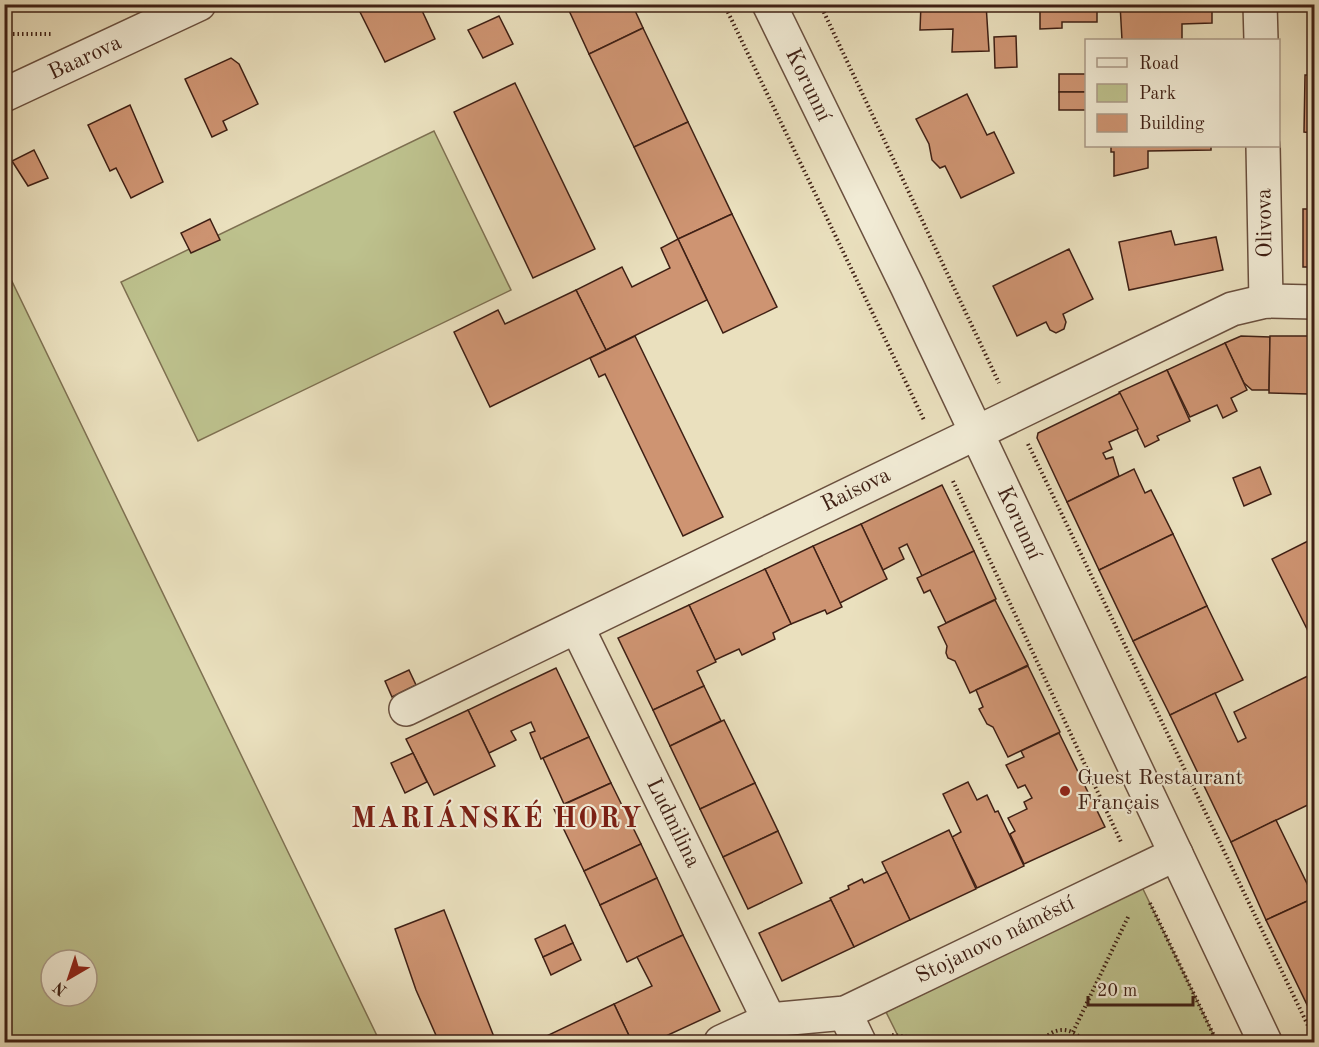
<svg xmlns="http://www.w3.org/2000/svg" width="1319" height="1047" font-family="'Old Standard TT',serif">
	<rect width="100%" height="100%" fill="#eae0be"/>
	<filter id="stains"><feTurbulence type="fractalNoise" baseFrequency=".00333" numOctaves="4"/><feColorMatrix values="0 0 0 0 .2 0 0 0 0 .09 0 0 0 0 .02 0 0 0 .5 -.17"/></filter>
	<radialGradient id="worn" r=".72"><stop offset=".6" stop-color="#630" stop-opacity="0"/><stop offset="1" stop-color="#630" stop-opacity=".3"/></radialGradient>
	<g fill="#bdc18d" stroke="#7e7051" stroke-width="1.5" fill-rule="evenodd">
		<polygon points="434,131 511,290 198,441 121,282"/>
		<path d="M4 267H5L380 1042H5ZM51 960H87V996H51Z"/>
		<polygon points="1142,887 1217,1042 901,1042 886,1012"/>
	</g>
	<g fill="#ce9472" stroke="#3f2015" stroke-width="1.5">
		<polygon points="356,4 419,4 435,39 385,62"/>
		<polygon points="566,4 632,4 643,28 589,54"/>
		<polygon points="921,4 986,4 989,51 952,52 953,29 920,30"/>
		<polygon points="1040,4 1097,4 1097,22 1062,22 1062,28 1040,29"/>
		<polygon points="1120,4 1212,4 1212,23 1182,24 1182,40 1122,40"/>
		<polygon points="499,16 513,44 483,58 468,30"/>
		<polygon points="643,28 688,122 634,147 589,54"/>
		<polygon points="1016,36 1017,67 995,68 994,37"/>
		<polygon points="231,58 239,64 258,104 223,121 227,130 212,137 185,79"/>
		<rect x="1059" y="74" width="27" height="18"/>
		<polygon points="1305,75 1314,75 1314,133 1304,132"/>
		<polygon points="515,83 595,249 533,278 454,112"/>
		<rect x="1059" y="92" width="27" height="18"/>
		<polygon points="967,94 987,135 994,132 1014,173 961,198 945,166 940,168 932,160 929,144 916,119"/>
		<polygon points="130,105 163,182 131,198 116,168 110,171 88,125"/>
		<polygon points="688,122 732,214 678,239 634,147"/>
		<polygon points="1111,146 1211,146 1211,150 1148,151 1148,168 1114,176 1114,152 1111,152"/>
		<polygon points="34,150 48,178 28,186 12,161"/>
		<rect x="1303" y="209" width="11" height="58"/>
		<polygon points="732,214 777,307 723,333 678,239"/>
		<polygon points="210,219 220,240 191,253 181,233"/>
		<polygon points="1171,231 1175,245 1216,237 1223,270 1129,290 1119,242"/>
		<polygon points="678,239 707,300 606,350 576,290 622,267 632,287 670,268 661,248"/>
		<polygon points="1069,249 1093,299 1063,314 1066,322 1064,329 1056,333 1050,330 1046,322 1017,336 993,286"/>
		<polygon points="576,290 606,350 490,407 454,332 498,310 505,324"/>
		<polygon points="635,336 723,517 683,536 605,374 599,377 590,358"/>
		<polygon points="1241,336 1270,337 1269,390 1252,390 1244,383 1225,343"/>
		<polygon points="1270,336 1314,336 1314,413 1308,413 1308,394 1269,393"/>
		<polygon points="1225,343 1247,390 1231,398 1237,411 1223,418 1217,405 1190,417 1167,370"/>
		<polygon points="1167,370 1190,421 1157,436 1159,440 1145,447 1119,392"/>
		<polygon points="1120,393 1138,429 1109,442 1112,449 1103,453 1106,459 1113,457 1119,476 1067,502 1037,438 1038,433"/>
		<polygon points="1260,467 1271,494 1244,506 1233,478"/>
		<polygon points="1134,469 1145,493 1151,490 1173,534 1099,570 1067,502"/>
		<polygon points="942,485 974,551 922,576 907,544 899,548 904,559 883,570 861,524"/>
		<polygon points="861,524 887,579 840,603 813,546"/>
		<polygon points="1173,534 1207,606 1133,641 1099,570"/>
		<polygon points="1314,538 1314,643 1272,559"/>
		<polygon points="813,546 842,607 827,614 825,610 791,624 765,569"/>
		<polygon points="974,551 996,599 946,623 930,590 924,593 917,578"/>
		<polygon points="765,569 791,624 773,633 775,639 742,655 739,649 715,660 689,605"/>
		<polygon points="995,600 1028,665 970,693 955,661 948,658 946,653 947,646 938,627"/>
		<polygon points="689,605 716,662 697,671 704,686 653,710 618,638"/>
		<polygon points="1207,606 1243,680 1170,715 1133,641"/>
		<polygon points="1028,666 1060,732 1008,757 993,727 987,724 979,709 983,707 976,690"/>
		<polygon points="556,668 589,737 541,759 530,733 535,731 531,722 511,731 516,740 489,753 468,710"/>
		<polygon points="409,670 416,685 392,697 385,681"/>
		<polygon points="1314,673 1314,802 1231,842 1170,715 1215,693 1238,742 1246,738 1234,712"/>
		<polygon points="704,686 721,721 670,746 653,710"/>
		<polygon points="468,710 495,766 434,795 406,739"/>
		<polygon points="724,720 755,783 700,809 670,746"/>
		<polygon points="1059,733 1105,827 1024,864 1010,834 1015,831 1008,818 1027,809 1024,802 1032,798 1025,785 1018,788 1006,765 1024,757 1021,751"/>
		<polygon points="589,737 611,783 564,804 543,758"/>
		<polygon points="413,753 427,782 405,793 391,763"/>
		<polygon points="968,782 977,800 987,795 995,812 998,811 1024,866 977,888 952,837 961,832 943,794"/>
		<polygon points="611,783 641,844 584,871 554,809"/>
		<polygon points="755,783 778,831 723,857 700,809"/>
		<polygon points="1276,820 1314,898 1266,920 1231,842"/>
		<polygon points="949,830 976,889 910,920 882,862"/>
		<polygon points="778,831 802,883 748,909 723,857"/>
		<polygon points="641,844 657,878 600,905 584,871"/>
		<polygon points="887,872 910,920 854,947 830,898 849,889 848,886 862,879 864,883"/>
		<polygon points="657,878 683,935 627,962 600,905"/>
		<polygon points="1314,898 1314,1014 1312,1015 1266,920"/>
		<polygon points="831,900 854,947 782,981 759,933"/>
		<polygon points="444,910 496,1042 452,1042 451,1039 439,1042 416,990 395,929"/>
		<polygon points="565,925 573,943 543,957 535,939"/>
		<polygon points="683,935 720,1011 653,1042 632,1042 614,1004 652,986 637,957"/>
		<polygon points="573,943 581,960 551,975 543,957"/>
		<polygon points="614,1004 632,1042 539,1042 538,1040"/>
	</g>
	<g fill="none" stroke-linecap="round" stroke-linejoin="round">
		<defs>
			<g id="minor">
				<polyline points="769,4 907,286 1265,1042"/>
				<polyline points="1260,4 1261,40"/>
				<polyline points="4,95 199,4"/>
				<polyline points="1263,146 1266,301"/>
				<polyline points="577,627 769,1020"/>
				<polyline points="406,709 1232,309 1266,301 1314,302"/>
				<polyline points="845,1013 859,1042"/>
				<polyline points="721,1042 769,1020 845,1013 1176,854"/>
			</g>
		</defs>
		<use href="#minor" stroke="#6a503f" stroke-width="36"/>
		<g stroke="#3f2015" stroke-width="4" stroke-dasharray="1.5 3" stroke-linecap="butt">
			<polyline points="724,4 924,420"/>
			<polyline points="820,4 999,383"/>
			<polyline points="4,34 52,34"/>
			<polyline points="1028,444 1314,1038"/>
			<polyline points="953,481 1121,842"/>
			<polyline points="1150,903 1217,1042"/>
			<polyline points="1073,1032 1129,915"/>
			<polyline points="892,1035 947,1042"/>
			<path d="M1042 1042C1053 1026 1072 1026 1084 1042"/>
		</g>
		<use href="#minor" stroke="#f1ebd5" stroke-width="33"/>
	</g>
	<circle fill="#8f2418" stroke="#f1ebd5" stroke-width="2" cx="1065" cy="791" r="6"/>
	<g text-anchor="middle" dominant-baseline="central" stroke-width="4.5" stroke-linejoin="round" paint-order="stroke">
		<g font-size="22" fill="#3f2015" stroke="#f1ebd5">
			<text transform="translate(85 58) rotate(-25)">Baarova</text>
			<text transform="translate(808 85) rotate(64)">Korunní</text>
			<text transform="translate(1265 223) rotate(-91)">Olivova</text>
			<text transform="translate(856 490) rotate(-26)">Raisova</text>
			<text transform="translate(1019 523) rotate(65)">Korunní</text>
			<text transform="translate(673 823) rotate(64)">Ludmilina</text>
			<text transform="translate(995 940) rotate(-26)">Stojanovo náměstí</text>
		</g>
		<g font-size="22" fill="#3f2015" stroke="#f1ebd5" text-anchor="start">
			<text x="1077" y="778">Guest Restaurant<tspan x="1077" dy="25">Français</tspan></text>
		</g>
		<g font-size="28" font-weight="bold" letter-spacing="1.5" fill="#7a1f14" stroke="#f1ebd5">
			<text x="497" y="820">MARIÁNSKÉ HORY</text>
		</g>
	</g>
	<rect width="1319" height="1047" fill="none" stroke="#eae0be" stroke-width="24"/>
	<rect x="6" y="6" width="1307" height="1035" fill="none" stroke="#3f2015" stroke-width="3"/>
	<rect x="12" y="12" width="1295" height="1023" fill="none" stroke="#3f2015" stroke-width="1.5"/>
	<rect x="1085" y="39" width="195" height="108" fill="#f1ebd5" stroke="#aa9a88" stroke-width="1.5"/>
	<rect x="1097" y="58" width="30" height="9" fill="#f1ebd5" stroke="#aa9a88" stroke-width="1.5"/>
	<text x="1139" y="69" font-size="18" fill="#3f2015">Road</text>
	<rect x="1097" y="84" width="30" height="18" fill="#bdc18d" stroke="#aa9a88" stroke-width="1.5"/>
	<text x="1139" y="99" font-size="18" fill="#3f2015">Park</text>
	<rect x="1097" y="114" width="30" height="18" fill="#ce9472" stroke="#aa9a88" stroke-width="1.5"/>
	<text x="1139" y="129" font-size="18" fill="#3f2015">Building</text>
	<g transform="translate(69 978) rotate(219)"><circle r="28" fill="#f1ebd5" stroke="#aa9a88" stroke-width="1.5"/>
	<path d="M0-4.5L10 22L0 15L-10 22Z" fill="#8f2418"/>
	<text y="-9" font-size="16" font-weight="bold" text-anchor="middle" fill="#3f2015">N</text>
	</g>
	<path d="M1088 996v9h105v-9" fill="none" stroke="#3f2015" stroke-width="3"/>
	<text x="1097" y="996" font-size="18" fill="#3f2015" stroke="#f1ebd5" stroke-width="4.5" paint-order="stroke">20 m</text>
	<rect width="100%" height="100%" filter="url(#stains)"/>
	<rect width="100%" height="100%" fill="url(#worn)"/>
</svg>
